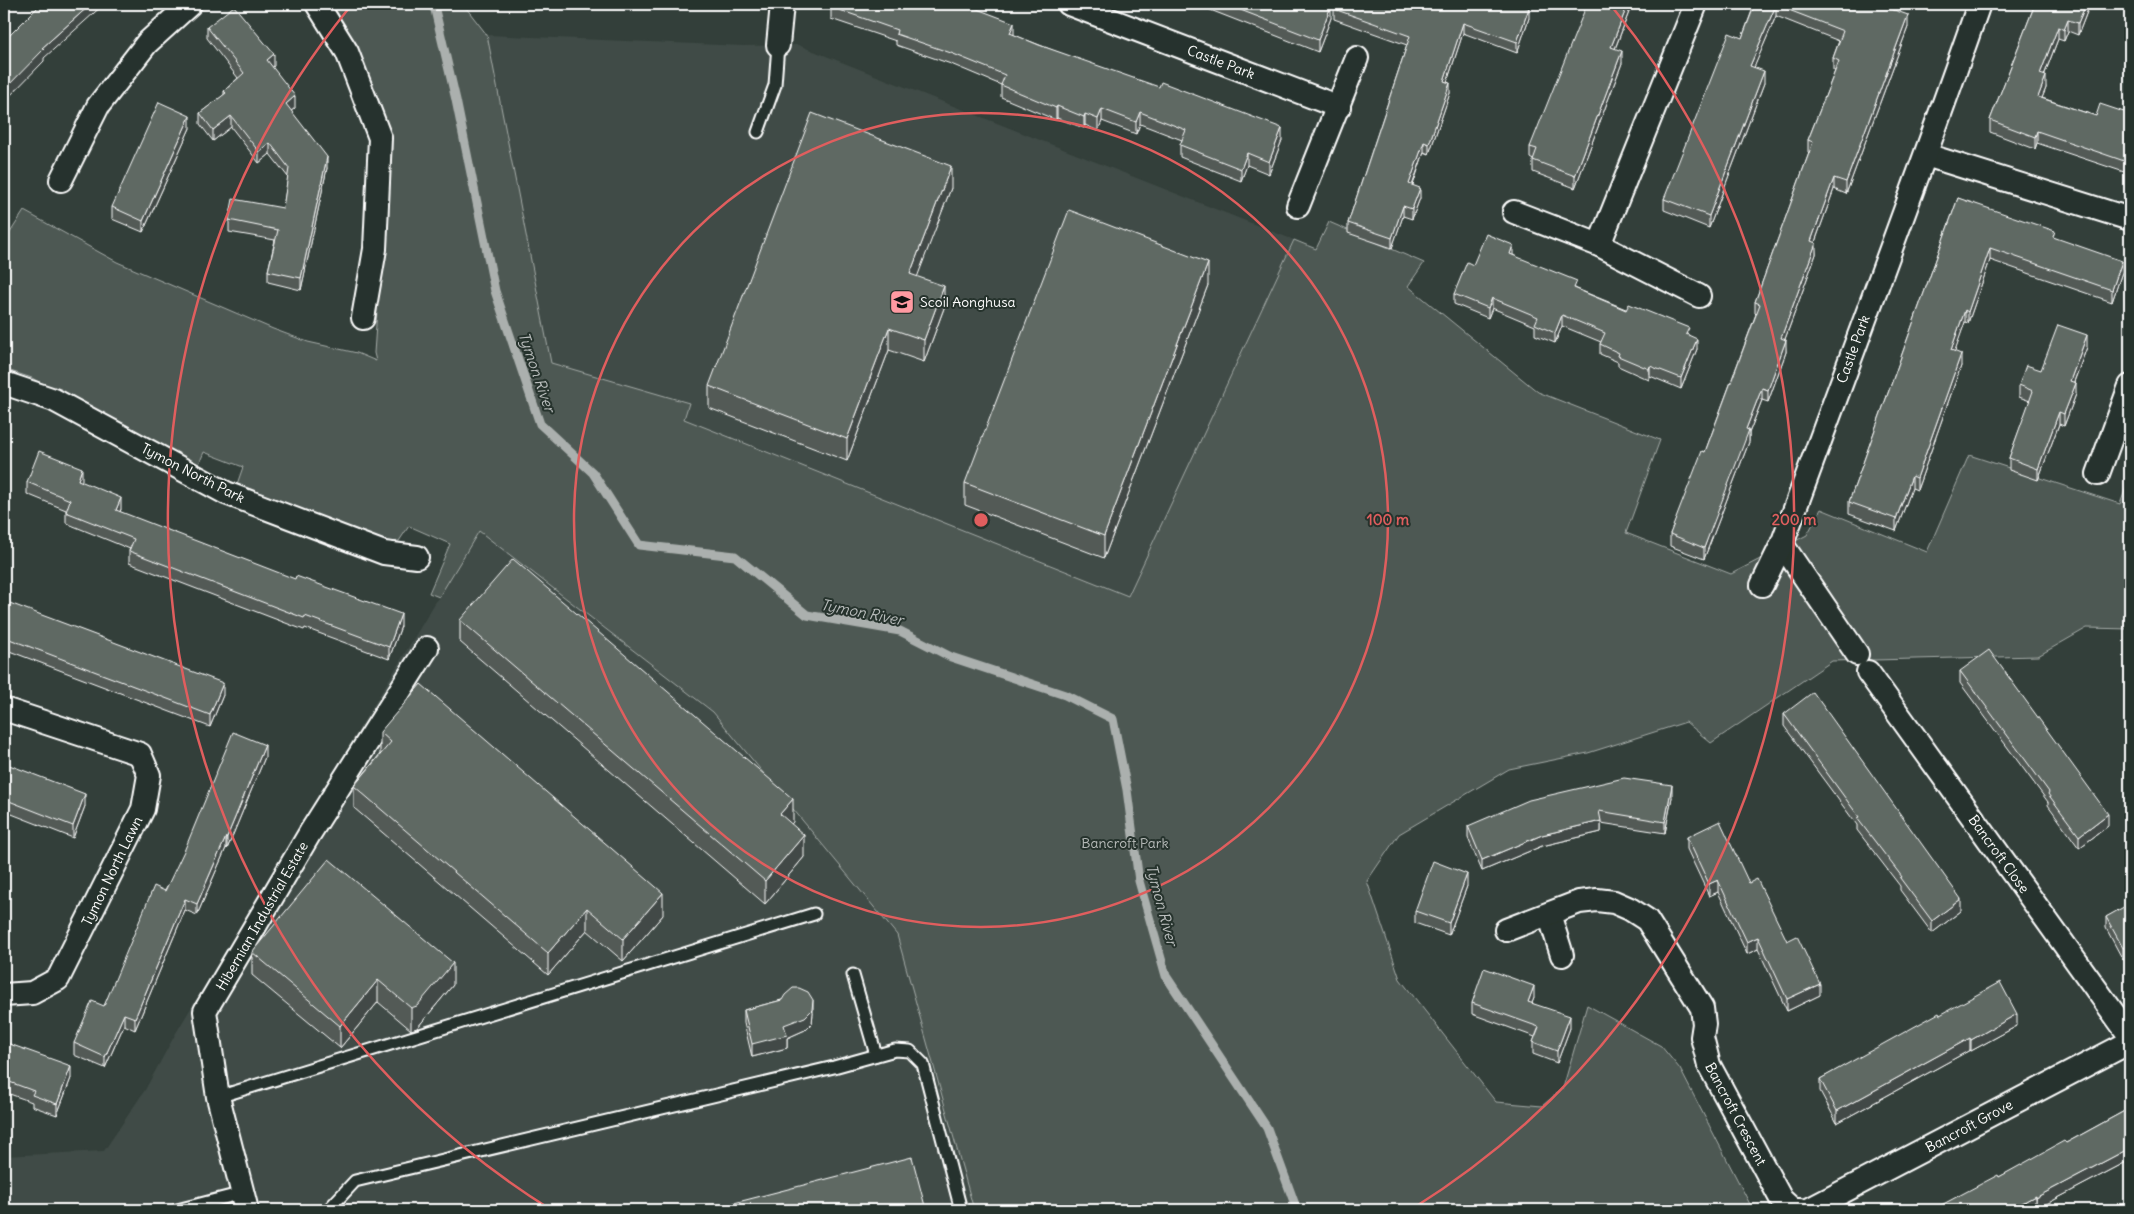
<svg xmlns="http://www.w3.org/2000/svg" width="2134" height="1214" font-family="Delius,sans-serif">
	<rect width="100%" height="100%" fill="#333f3a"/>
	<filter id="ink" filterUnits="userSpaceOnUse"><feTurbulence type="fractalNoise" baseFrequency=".02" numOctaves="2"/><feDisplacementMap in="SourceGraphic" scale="10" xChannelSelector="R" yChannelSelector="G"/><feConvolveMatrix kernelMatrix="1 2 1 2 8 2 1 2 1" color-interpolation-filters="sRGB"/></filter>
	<g filter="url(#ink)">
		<g fill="#404c47">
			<polygon points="487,35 743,46 798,45 1294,240 1128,596 684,419 689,403 551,363"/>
			<polygon points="479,530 713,712 897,935 974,1210 4,1210 4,1156 104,1151 145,1090 176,1033"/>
		</g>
		<polygon fill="#4d5853" stroke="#a6aca9" points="323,4 463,4 487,35 551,363 689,403 684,419 1128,596 1294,240 1316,249 1329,222 1424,263 1408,286 1538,392 1660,440 1626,533 1731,574 1807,535 1821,509 1927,552 1969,455 2120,504 2130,477 2130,629 2087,628 2038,656 1832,661 1711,743 1686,722 1588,753 1509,769 1399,834 1367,881 1400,979 1496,1102 1542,1106 1563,1088 1587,1005 1661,1046 1680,1069 1753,1210 974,1210 897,935 713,712 479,531 439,597 429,593 450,544 409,526 399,541 387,543 236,487 243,467 204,452 196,471 32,378 4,369 4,242 24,211 117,262 273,329 308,342 357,353 376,361 374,353 389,142"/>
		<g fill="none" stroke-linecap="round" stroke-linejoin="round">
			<polyline stroke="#abb0ae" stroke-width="9" points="431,4 435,10 456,100 495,291 540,424 593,473 639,545 735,556 807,615 900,631 951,657 1065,695 1113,719 1127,790 1139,881 1166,976 1267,1128 1297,1210"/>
			<defs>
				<g id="service">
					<polyline points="758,132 775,85 778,45"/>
					<polyline points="853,975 876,1055"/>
					<polyline points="218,1097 814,914"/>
					<polyline points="177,1210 243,1193"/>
					<polyline points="328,1210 355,1181 834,1067 895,1050 910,1051 923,1064 961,1210"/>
				</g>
				<g id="minor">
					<polyline points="317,4 347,52 380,138 375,249 363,318"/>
					<polyline points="1069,4 1339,107"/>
					<polyline points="778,45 782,4"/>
					<polyline points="1926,155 2130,219"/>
					<polyline points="61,180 98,106 147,43 190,4"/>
					<polyline points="1298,206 1357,58"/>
					<polyline points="1514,212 1599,245 1699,296"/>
					<polyline points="1599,245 1696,4"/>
					<polyline points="4,383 54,400 226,493 384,553 417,557"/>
					<polyline points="2098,474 2130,386"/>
					<polyline points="1782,544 1857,654"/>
					<path d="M1762 585 1782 544C1848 364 1916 185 1979 4"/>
					<polyline points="1868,672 2130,1036"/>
					<polyline points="4,709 140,754 149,775 143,809 58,979 32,993 4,995"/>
					<polyline points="1549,914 1562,955"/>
					<polyline points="1506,930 1579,902 1597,900 1614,902 1630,909 1647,920 1702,1008 1704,1024 1702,1037 1709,1065 1781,1199 1793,1210 1800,1210"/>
					<polyline points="247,1210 218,1097 205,1011 310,833 427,648"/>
					<polyline points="1808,1210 2130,1042"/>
				</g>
			</defs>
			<use href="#service" stroke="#fff" stroke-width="15"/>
			<use href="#minor" stroke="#fff" stroke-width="26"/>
			<use href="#service" stroke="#26332d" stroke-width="11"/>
			<use href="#minor" stroke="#26332d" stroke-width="22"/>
		</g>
		<g fill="#525a56" stroke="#fff">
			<polygon points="1195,4 1324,4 1331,18 1318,52"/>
			<polygon points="1632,4 1615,49 1622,63 1575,188 1533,172 1533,160 1530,158 1530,147"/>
			<polygon points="1743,4 1887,4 1887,7 1908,27 1846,194 1834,189 1815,242 1816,254 1785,339 1786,352 1768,402 1762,400 1749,433 1749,442 1704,559 1670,546 1670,534 1705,452 1756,314 1755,313 1755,302 1809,153 1808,152 1808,140 1835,71 1833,70 1833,58 1839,41 1776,16 1754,67 1764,83 1709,228 1664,210 1664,199 1742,38 1753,8"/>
			<polygon points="2035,4 2090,4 2078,35 2068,31 2064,41 2058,39 2044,76 2046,88 2042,98 2096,116 2130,114 2130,174 2037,143 2035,149 1990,132 1990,120"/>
			<polygon points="831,7 1014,35 1282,140 1269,174 1247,165 1241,181 1180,157 1180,145 1182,140 1140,124 1136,134 1102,121 1098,131 1085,125 1084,128 1057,118 1056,120 1001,97 1001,85 951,64 896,45 896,41 831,19"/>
			<polygon points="1334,9 1529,18 1517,53 1463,33 1447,82 1450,93 1429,154 1424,152 1413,185 1420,198 1412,219 1403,216 1392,248 1348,233 1348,223 1407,45 1334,19"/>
			<polygon points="207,27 274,66 272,67 295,108 291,111 327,168 301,290 268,282 268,271 275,240 229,232 229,220 283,208 288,177 270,154 259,163 231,127 213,141 200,124 200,113 224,95 224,91 238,78 207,38"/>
			<polygon points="190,128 143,232 112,219 112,207"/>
			<polygon points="951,188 917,276 944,308 924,362 889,350 847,461 709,408 709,386"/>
			<polygon points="1958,198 2055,238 2122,272 2112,302 1990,260 1968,323 1965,322 1954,352 1961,366 1917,490 1912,488 1896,531 1849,514 1849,502"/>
			<polygon points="1513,255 1577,289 1689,335 1697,349 1681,389 1650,376 1649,380 1618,366 1618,362 1600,354 1600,344 1601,342 1562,326 1555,343 1535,335 1535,326 1492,308 1488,318 1454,304 1454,294 1473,265"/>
			<polygon points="1208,285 1104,558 965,505 965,483"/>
			<polygon points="2087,347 2074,382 2076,394 2064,426 2059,424 2038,480 2009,470 2009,458 2030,401 2019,397 2019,385 2041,370"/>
			<polygon points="82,480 81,481 121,509 120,512 401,626 389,659 305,628 304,630 129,563 129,551 130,549 66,523 66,510 27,494 27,482"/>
			<polygon points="4,612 223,695 210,727 4,649"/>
			<polygon points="460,620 793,822 791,824 804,857 765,904 460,642"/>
			<polygon points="1960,671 2108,826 2079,848 2048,805 2048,802 1960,683"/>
			<polygon points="1784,714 1961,911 1932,933 1900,890 1900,886 1857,830 1857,825 1784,726"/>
			<polygon points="380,732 663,915 623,961 587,930 548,975 354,808 354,786 380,754"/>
			<polygon points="265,757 227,849 226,848 197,915 185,910 135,1030 124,1025 105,1068 74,1055 74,1043 104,1006 165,891"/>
			<polygon points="4,763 85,806 73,838 4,811"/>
			<polygon points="1672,797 1665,833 1601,823 1601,832 1542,846 1482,871 1468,838 1468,826"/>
			<polygon points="1687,837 1749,883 1787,941 1820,995 1787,1011 1758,949 1747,954 1718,892 1709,896 1687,849"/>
			<polygon points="1467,886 1449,935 1415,923 1415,911"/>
			<polygon points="2130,905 2130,956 2123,960 2106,928 2106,917"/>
			<polygon points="252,952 453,985 417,1028 411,1030 378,1002 340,1048 252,975"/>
			<polygon points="1534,998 1532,1003 1570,1028 1557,1063 1533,1054 1533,1042 1535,1037 1472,1014 1472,1003"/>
			<polygon points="782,1000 813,1013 812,1023 805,1030 787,1038 787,1048 752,1057 744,1023 744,1010"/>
			<polygon points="1940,1015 2017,1026 1971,1051 1970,1050 1837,1123 1820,1091 1820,1079"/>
			<polygon points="4,1042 71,1078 57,1115 32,1106 32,1102 4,1092"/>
			<polygon points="2130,1108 2130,1160 2035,1210 1999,1177 2066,1143"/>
		</g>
		<g fill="#424a46" stroke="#fff">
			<polygon points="91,4 104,4 44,58 44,61 4,102 4,90 42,48"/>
			<polygon points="1628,4 1632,4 1611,59 1611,47"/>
			<polygon points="1884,4 1887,4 1887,7 1883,6"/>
			<polygon points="2086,4 2090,4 2078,35 2078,23"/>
			<polygon points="1776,5 1776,16 1750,77 1750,66"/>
			<polygon points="1331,6 1331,18 1318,52 1318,40"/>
			<polygon points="1529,8 1529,18 1517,53 1517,42"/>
			<polygon points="1908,15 1908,27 1846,194 1846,182"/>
			<polygon points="2068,20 2068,31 2064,41 2064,30"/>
			<polygon points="1014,23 1014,34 1010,45 1010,33"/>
			<polygon points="1463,23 1463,33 1444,91 1444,81"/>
			<polygon points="2058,27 2058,39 2040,86 2040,74"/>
			<polygon points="1622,51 1622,63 1575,188 1575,176"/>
			<polygon points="274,54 274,66 267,71 267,60"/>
			<polygon points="1764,71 1764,83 1709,228 1709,216"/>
			<polygon points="2046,76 2046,88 2038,108 2038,97"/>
			<polygon points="1450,83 1450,93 1429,154 1429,144"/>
			<polygon points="295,96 295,108 286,115 286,104"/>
			<polygon points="10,100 10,112 4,119 4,107"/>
			<polygon points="1057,106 1057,118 1056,120 1056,108"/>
			<polygon points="1102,109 1102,121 1098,131 1098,119"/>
			<polygon points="1140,112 1140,124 1136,134 1136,122"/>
			<polygon points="1085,114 1085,125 1084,128 1084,117"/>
			<polygon points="190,116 190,128 143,232 143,221"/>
			<polygon points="231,116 231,127 213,141 213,130"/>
			<polygon points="1282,128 1282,140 1269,174 1269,162"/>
			<polygon points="2037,131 2037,143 2035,149 2035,137"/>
			<polygon points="1424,142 1424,152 1409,194 1409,184"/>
			<polygon points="270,143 270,154 259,163 259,152"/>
			<polygon points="1247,153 1247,165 1241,181 1241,169"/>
			<polygon points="327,157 327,168 301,290 301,278"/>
			<polygon points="951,166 951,188 910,296 910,274"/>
			<polygon points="1834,178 1834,189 1811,253 1811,241"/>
			<polygon points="1420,188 1420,198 1412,219 1412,209"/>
			<polygon points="1403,206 1403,216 1392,248 1392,238"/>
			<polygon points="1816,243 1816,254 1781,350 1781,338"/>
			<polygon points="1513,245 1513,256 1510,254"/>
			<polygon points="1990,248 1990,260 1968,323 1968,312"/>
			<polygon points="2122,261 2122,272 2112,302 2112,290"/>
			<polygon points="1208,263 1208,285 1104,558 1104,536"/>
			<polygon points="944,286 944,308 924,362 924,340"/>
			<polygon points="1492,298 1492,308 1488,318 1488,308"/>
			<polygon points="1965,310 1965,322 1951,362 1951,350"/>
			<polygon points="1562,315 1562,326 1555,343 1555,333"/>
			<polygon points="889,328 889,350 847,461 847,439"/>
			<polygon points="2087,335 2087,347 2070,392 2070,381"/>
			<polygon points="1697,339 1697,349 1681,389 1681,378"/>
			<polygon points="1786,340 1786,352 1768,402 1768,390"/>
			<polygon points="1961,354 1961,366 1917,490 1917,478"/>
			<polygon points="1650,366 1650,376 1649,380 1649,369"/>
			<polygon points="2076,383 2076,394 2064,426 2064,414"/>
			<polygon points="1762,388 1762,400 1749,433 1749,442 1704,559 1704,548 1746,429"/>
			<polygon points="2059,412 2059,424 2038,480 2038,469"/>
			<polygon points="82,468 82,480 78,491 78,480"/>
			<polygon points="1912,476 1912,488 1896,531 1896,519"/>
			<polygon points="121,498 121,509 116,522 116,510"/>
			<polygon points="401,614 401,626 389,659 389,647"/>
			<polygon points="223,683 223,695 210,727 210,715"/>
			<polygon points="265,745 265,757 227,849 227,837"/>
			<polygon points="1672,785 1672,797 1665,833 1665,822"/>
			<polygon points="85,794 85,806 73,838 73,826"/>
			<polygon points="793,799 793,822 780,837 780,814"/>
			<polygon points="2108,814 2108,826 2079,848 2079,836"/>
			<polygon points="1601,821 1601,832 1542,846 1482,871 1482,860 1542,835"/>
			<polygon points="804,835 804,857 765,904 765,881"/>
			<polygon points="226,837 226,848 197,915 197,904"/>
			<polygon points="1467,874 1467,886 1449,935 1449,923"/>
			<polygon points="1718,880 1718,892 1709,896 1709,884"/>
			<polygon points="663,893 663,915 623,961 623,939"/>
			<polygon points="185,899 185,910 135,1030 135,1018"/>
			<polygon points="1961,899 1961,911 1932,933 1932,921"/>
			<polygon points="587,908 587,930 548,975 548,953"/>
			<polygon points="1758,937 1758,949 1747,954 1747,942"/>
			<polygon points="2130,945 2130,956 2123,960 2123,948"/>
			<polygon points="453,963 453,985 417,1028 411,1030 411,1008"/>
			<polygon points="378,980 378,1002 340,1048 340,1026"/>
			<polygon points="1820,984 1820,995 1787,1011 1787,999"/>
			<polygon points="1534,986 1534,998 1528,1013 1528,1002"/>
			<polygon points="813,1000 813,1013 812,1023 805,1030 787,1038 787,1048 752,1057 752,1044"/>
			<polygon points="124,1014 124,1025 105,1068 105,1057"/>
			<polygon points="2017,1014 2017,1026 1971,1051 1971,1040"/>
			<polygon points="1570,1016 1570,1028 1557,1063 1557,1051"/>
			<polygon points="1970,1038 1970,1050 1837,1123 1837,1111"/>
			<polygon points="71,1066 71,1078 57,1115 57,1104"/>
			<polygon points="2130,1148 2130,1160 2035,1210 2035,1198"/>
			<polygon points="2035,1196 2035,1208 2031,1210 2009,1210"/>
		</g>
		<g fill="#5f6964" stroke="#fff">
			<polygon points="41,4 91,4 42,48 44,49 4,90 4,41"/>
			<polygon points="832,4 964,4 1014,23 1010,33 1039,45 1159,87 1161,82 1282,128 1269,162 1247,153 1241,169 1180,145 1186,130 1140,112 1136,122 1102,109 1098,119 1085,114 1084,117 1057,106 1056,108 1001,85 1005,75 951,53 896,34 897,30 831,7"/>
			<polygon points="1225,4 1324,4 1331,6 1318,40"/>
			<polygon points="1336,4 1517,4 1529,8 1517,42 1463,23 1444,81 1450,83 1429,144 1424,142 1409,184 1420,188 1412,209 1403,206 1392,238 1348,223 1410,36 1334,9"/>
			<polygon points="1587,4 1628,4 1611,47 1622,51 1575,176 1533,160 1537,149 1530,147"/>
			<polygon points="1755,4 1884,4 1883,6 1908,15 1846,182 1834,178 1811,241 1816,243 1781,338 1786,340 1768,390 1762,388 1746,429 1749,430 1704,548 1670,534 1702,451 1705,452 1760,304 1755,302 1813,142 1808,140 1839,61 1833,58 1843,31 1776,5 1750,66 1764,71 1709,216 1664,199 1729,33 1742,38"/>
			<polygon points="2035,4 2086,4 2078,23 2068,20 2064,30 2058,27 2040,74 2046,76 2038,97 2096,116 2100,104 2130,114 2130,163 2037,131 2035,137 1990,120"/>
			<polygon points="234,6 274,54 267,60 295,96 286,104 327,157 301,278 268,271 278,230 229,220 233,199 283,208 289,168 270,143 259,152 231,116 213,130 200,113 226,93 224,91 244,73 207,27"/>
			<polygon points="4,94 10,100 4,107"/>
			<polygon points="159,102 190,116 143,221 112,207"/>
			<polygon points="812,113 951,166 910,274 944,286 924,340 889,328 847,439 709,386"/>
			<polygon points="1958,198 2055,231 2053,237 2122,261 2112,290 1990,248 1968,312 1965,310 1951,350 1961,354 1917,478 1912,476 1896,519 1849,502"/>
			<polygon points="1069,210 1208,263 1104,536 965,483"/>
			<polygon points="1486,234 1513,245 1510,254 1577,281 1574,288 1626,310 1629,304 1689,328 1686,334 1697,339 1681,378 1650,366 1649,369 1618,356 1619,353 1600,344 1605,333 1562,315 1555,333 1535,324 1538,317 1492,298 1488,308 1454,294 1467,262 1473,265"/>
			<polygon points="2058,325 2087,335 2070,381 2076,383 2064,414 2059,412 2038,469 2009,458 2033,391 2019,385 2026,365 2041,370"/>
			<polygon points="39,451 82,468 78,480 121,498 116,510 295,579 296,576 401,614 389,647 305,616 304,618 129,551 134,539 66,512 70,500 27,482"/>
			<polygon points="513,559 793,799 780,814 804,835 765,881 460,620"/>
			<polygon points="7,602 223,683 210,715 4,637 4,612"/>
			<polygon points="1989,650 2108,814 2079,836 2048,794 2049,792 1960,671"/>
			<polygon points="421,684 663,893 623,939 587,908 548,953 354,786 391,742 380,732"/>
			<polygon points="1813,692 1961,899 1932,921 1900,878 1902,877 1857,818 1859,817 1784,714"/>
			<polygon points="233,732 265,745 227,837 226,837 197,904 185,899 135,1018 124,1014 105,1057 74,1043 92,1001 104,1006 154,886 165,891 185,849"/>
			<polygon points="4,763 85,794 73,826 4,799"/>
			<polygon points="1624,778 1672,785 1665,822 1599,811 1601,821 1542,835 1482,860 1468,826 1529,800"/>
			<polygon points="1720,821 1749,883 1757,879 1787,941 1797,936 1820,984 1787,999 1758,937 1747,942 1718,880 1709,884 1687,837"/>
			<polygon points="329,859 453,963 417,1006 411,1008 378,980 340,1026 252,952"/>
			<polygon points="1433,861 1467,874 1449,923 1415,911"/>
			<polygon points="2129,904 2130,905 2130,945 2123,948 2106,917"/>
			<polygon points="1484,968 1534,986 1528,1002 1570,1016 1557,1051 1533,1042 1539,1027 1472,1003"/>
			<polygon points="2000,982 2017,1014 1971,1040 1970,1038 1837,1111 1820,1079 1939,1013 1940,1015"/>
			<polygon points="793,988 799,988 808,992 813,1000 812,1010 805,1017 784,1025 787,1035 752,1044 744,1010 782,1000 785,995"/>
			<polygon points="4,1042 71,1066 57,1104 32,1095 34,1091 4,1080"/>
			<polygon points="2130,1108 2130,1148 2035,1198 2035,1196 2009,1210 1932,1210 1998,1175 1999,1177 2064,1141 2066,1143"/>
			<polygon points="912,1157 926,1210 707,1210"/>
		</g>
	</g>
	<g fill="none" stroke="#e05e5e" stroke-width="2.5">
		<circle cx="981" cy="520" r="407"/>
		<path d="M550 1209A813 813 0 0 1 349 8M1613 8A813 813 0 0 1 1412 1209"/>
	</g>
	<defs>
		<symbol id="school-square" viewBox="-11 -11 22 22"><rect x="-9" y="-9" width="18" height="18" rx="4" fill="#ff9aa2" stroke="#26332d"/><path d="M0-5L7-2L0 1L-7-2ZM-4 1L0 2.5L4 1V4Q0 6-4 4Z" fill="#111"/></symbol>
	</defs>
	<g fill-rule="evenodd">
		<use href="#school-square" x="888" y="288" width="28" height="28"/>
	</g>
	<g text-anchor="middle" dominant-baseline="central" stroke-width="4" stroke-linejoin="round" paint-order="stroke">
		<g font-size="14" fill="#fff" stroke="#26332d">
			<text transform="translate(1221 62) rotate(21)">Castle Park</text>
			<text transform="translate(1853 349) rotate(-70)">Castle Park</text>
			<text transform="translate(193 473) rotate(27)">Tymon North Park</text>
			<text transform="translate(1999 854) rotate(54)">Bancroft Close</text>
			<text transform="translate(112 871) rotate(-64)">Tymon North Lawn</text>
			<text transform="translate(262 916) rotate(-60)">Hibernian Industrial Estate</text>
			<text transform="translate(1736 1114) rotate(62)">Bancroft Crescent</text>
			<text transform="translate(1969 1126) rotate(-28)">Bancroft Grove</text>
		</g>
		<g font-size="14" fill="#fff" stroke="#26332d" text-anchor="start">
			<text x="920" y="302">Scoil Aonghusa</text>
		</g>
		<g font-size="14" fill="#b8bcba" stroke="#26332d">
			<text x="1125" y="843">Bancroft Park</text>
		</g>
		<g font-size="15" font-style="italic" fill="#b9bdbc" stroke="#26332d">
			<text transform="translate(537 372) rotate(71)">Tymon River</text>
			<text transform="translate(862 612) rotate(11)">Tymon River</text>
			<text transform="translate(1162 905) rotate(75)">Tymon River</text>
		</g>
	</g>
	<circle cx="981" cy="520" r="8" fill="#e05e5e" stroke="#26332d" stroke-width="2.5"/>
	<g font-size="15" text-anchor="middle" font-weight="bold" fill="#e05e5e" stroke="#26332d" stroke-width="4" stroke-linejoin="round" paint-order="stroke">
		<text x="1388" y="525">100 m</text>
		<text x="1794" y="525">200 m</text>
	</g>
	<rect width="2134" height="1214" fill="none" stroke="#26332d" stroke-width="20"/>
	<rect x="10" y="10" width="2114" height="1194" fill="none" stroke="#fff" stroke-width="2" filter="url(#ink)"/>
</svg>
